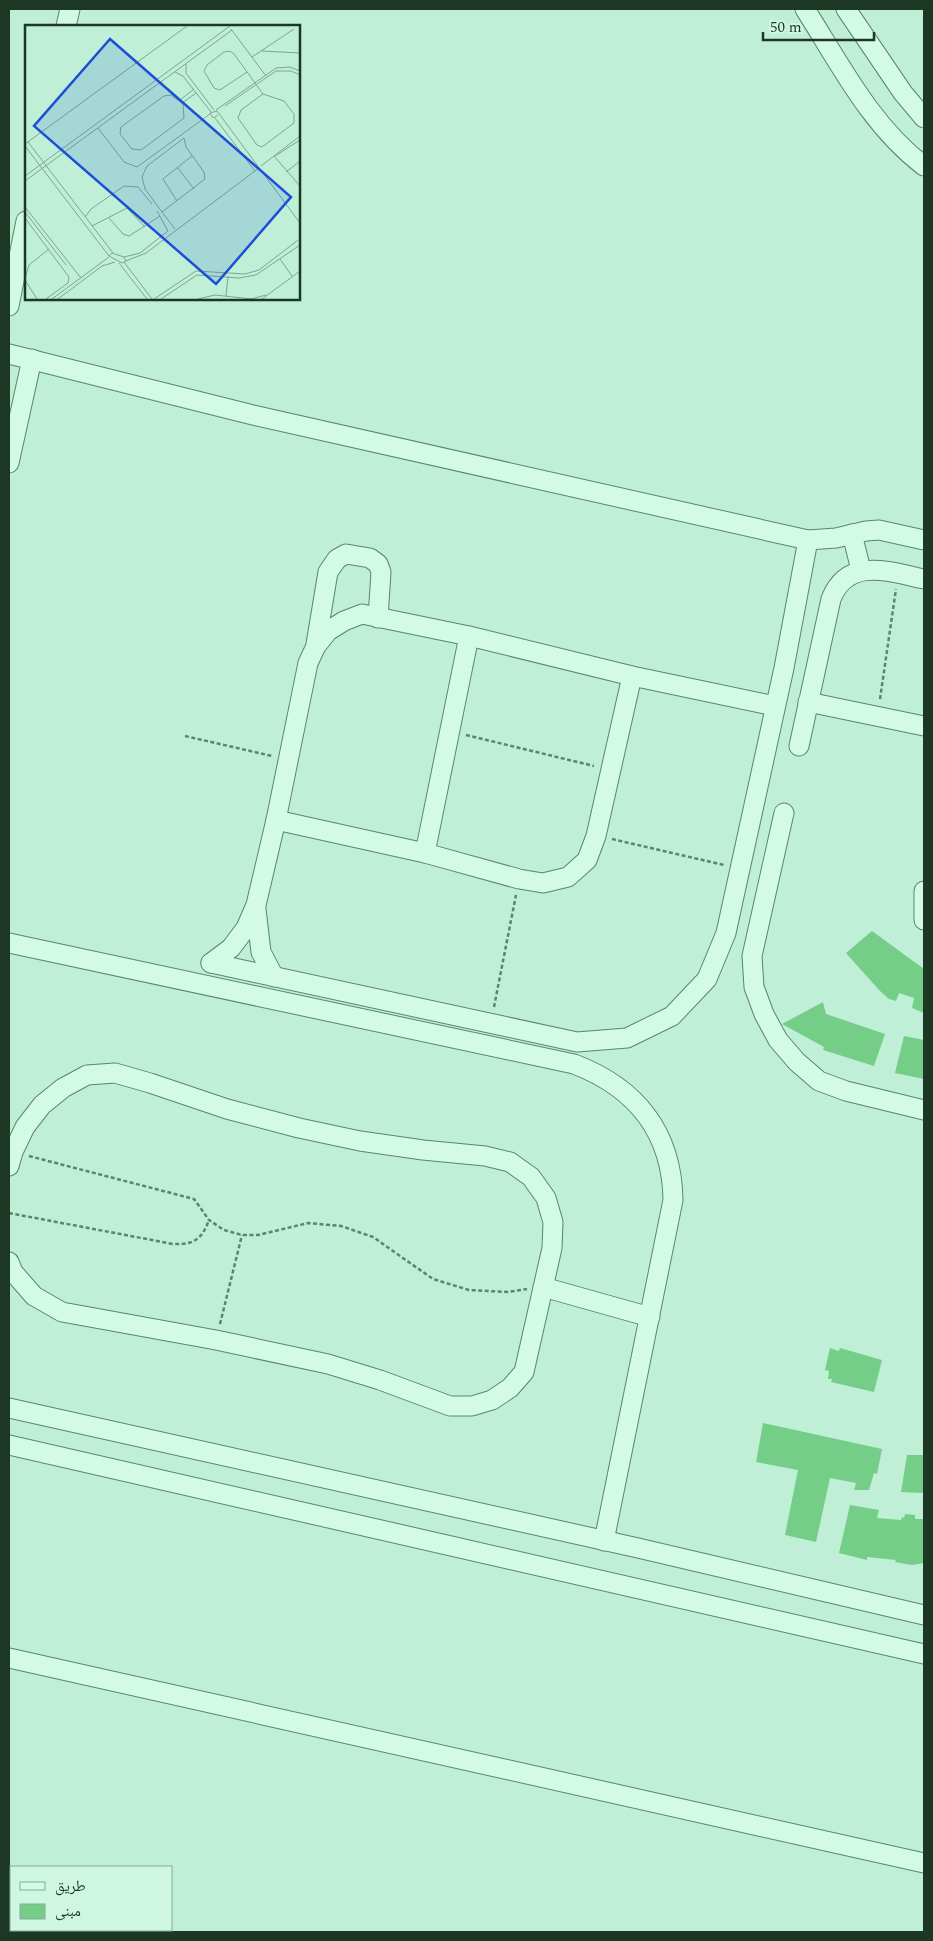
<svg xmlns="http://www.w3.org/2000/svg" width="933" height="1941" font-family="Spectral,'Noto Naskh Arabic',serif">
	<rect width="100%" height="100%" fill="#bfefd7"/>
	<g fill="#74ce88">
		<polygon points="872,931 924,969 924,1013 912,1008 914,998 899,993 896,1001 889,999 880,991 846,953"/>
		<polygon points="823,1002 826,1014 885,1034 874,1066 823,1050 824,1047 782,1024"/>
		<polygon points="904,1036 924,1040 924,1079 895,1073"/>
		<polygon points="830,1348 839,1351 840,1348 882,1360 874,1392 831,1382 832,1379 828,1379 829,1371 825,1370"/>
		<polygon points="763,1423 882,1449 877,1474 874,1473 869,1490 854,1490 856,1483 830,1478 816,1542 785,1535 798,1470 756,1462"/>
		<polygon points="907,1455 924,1455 924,1493 901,1492"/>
		<polygon points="850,1505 879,1510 877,1518 901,1520 902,1517 904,1518 905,1514 915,1515 915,1519 923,1519 924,1563 912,1565 895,1562 896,1560 867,1557 867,1560 839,1553"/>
	</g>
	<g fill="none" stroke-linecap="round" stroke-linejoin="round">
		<defs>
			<g id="minor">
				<path d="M805 9C840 64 871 126 924 166"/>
				<polyline points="846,9 903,93 924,118"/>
				<polyline points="66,26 70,9"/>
				<polyline points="9,306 26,221"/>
				<polyline points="9,354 253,415 808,540 836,538 866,531 879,530 924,540"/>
				<polyline points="9,463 32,359"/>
				<polyline points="852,534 861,570"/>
				<polyline points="316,644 328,572 337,559 346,554 370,558 378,564 381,572 378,618"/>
				<polyline points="808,702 924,726"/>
				<path d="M799 746 831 599C848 556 890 572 924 579"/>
				<polyline points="784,813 752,956 754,987 764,1014 778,1040 797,1062 819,1081 846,1091 924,1110"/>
				<polyline points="276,820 425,853 519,879 543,883 568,877 587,860 596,836 632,676"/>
				<polyline points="425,853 469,636"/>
				<polyline points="924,891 924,920"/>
				<polyline points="256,909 261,952 274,977"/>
				<path d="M9 943 574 1064C637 1088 672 1133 673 1200L604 1541"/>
				<polyline points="211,963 577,1042 627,1038 672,1016 707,979 726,933 784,668 808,540"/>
				<polyline points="211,963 231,948 246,928 256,905 276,820 308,663 316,646 328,631 344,621 362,614 469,636 632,676 775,706"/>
				<polyline points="9,1166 13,1152 25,1127 42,1105 63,1088 87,1075 115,1073 150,1083 227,1109 299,1128 360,1141 423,1150 485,1156 510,1162 531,1177 546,1198 553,1222 552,1248 524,1372 510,1388 492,1400 472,1406 450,1406 380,1380 328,1364 216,1340 62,1312 34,1296 13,1272 9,1262"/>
				<polyline points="543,1287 650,1317"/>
				<polyline points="9,1408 638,1548 924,1615"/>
				<polyline points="9,1445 924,1654"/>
				<polyline points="9,1658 924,1863"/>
			</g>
		</defs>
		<use href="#minor" stroke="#578868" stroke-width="21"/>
		<g stroke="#578868" stroke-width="2.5" stroke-dasharray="4 2.5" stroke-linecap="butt">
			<polyline points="880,699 896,589"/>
			<polyline points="466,735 594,766"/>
			<polyline points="185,736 272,756"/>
			<polyline points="612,839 724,865"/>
			<polyline points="494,1007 516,895"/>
			<polyline points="29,1156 194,1199 209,1220 224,1230 242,1235 258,1235 308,1223 341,1226 373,1237 433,1279 469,1290 508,1292 527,1289"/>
			<path d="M9 1213 173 1244C194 1245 202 1239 209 1220"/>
			<polyline points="220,1324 242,1235"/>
		</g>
		<use href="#minor" stroke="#d3fae6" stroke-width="19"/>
	</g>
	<g transform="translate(25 25)">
		<rect width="275" height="275" fill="#bfefd7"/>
		<path fill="none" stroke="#7ea58f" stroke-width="1" d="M206 4 241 51M237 26 275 28M227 32 269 4M161 39V48L189 85M150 47 158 51 186 87M222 47 195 65 189 63 179 46 182 40 199 27 205 26 209 29 238 69 259 76 269 89V98L237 122 232 120 213 93 216 85 238 69M146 70 158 79 159 93 116 125 107 124 95 109 96 102 139 71ZM155 75 169 64M157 78 171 68M200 81 251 46H266L275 50M191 85 251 43 265 42 275 46M193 90 188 93 185 88 192 86 275 198M190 93 230 146M73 103 99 137 112 142 185 89M3 117 88 228M0 119 162 1M0 121 84 231M249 131 275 161M250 131 275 115M236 141 275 111M152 142 169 164M261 147 275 136M0 151 205 1M0 156 207 5M152 176 138 154 167 131M0 182 56 253M0 187 41 240M137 187 180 154 179 147 161 122 159 113 122 141 117 152 120 164 140 191 150 204M60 192 66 184 99 161 113 162 127 179M0 193 44 252 43 258 21 274M84 193 98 209 104 211 135 191M67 201 102 183 120 202M99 232 101 236 97 238 84 231 87 228 99 232 115 228 143 206 132 186M255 234 267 251M101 236 121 228 234 143M99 237 127 274M94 238 122 274M0 253 4 240 24 224M0 255 12 274M201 271 203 251M27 274 84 232M33 274 77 241 90 237M129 274 171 246 220 249 234 245 273 215M136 274 172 250 214 253 231 250 275 220M173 274 190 270 227 274M226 274 241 270M237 274 275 246"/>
		<path fill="#1d4ed8" fill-opacity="0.15" stroke="#1d4ed8" stroke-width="2.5" d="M85 14 266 172 191 259 9 101Z"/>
		<rect width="275" height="275" fill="none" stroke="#1c3724" stroke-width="2.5"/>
	</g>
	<rect width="933" height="1941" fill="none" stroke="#1c3724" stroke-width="20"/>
	<rect x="10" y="1866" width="162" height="65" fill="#cff6e3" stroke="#87aa97"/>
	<rect x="20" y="1882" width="25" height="8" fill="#d3fae6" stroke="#87aa97"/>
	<text x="55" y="1891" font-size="15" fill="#1c3724">طريق</text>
	<rect x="20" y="1904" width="25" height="15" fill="#74ce88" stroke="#87aa97"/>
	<text x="55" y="1916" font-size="15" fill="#1c3724">مبنى</text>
	<path d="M763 32v8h111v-8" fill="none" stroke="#1c3724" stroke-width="2.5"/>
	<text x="770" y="32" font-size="15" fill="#1c3724" stroke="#cff6e3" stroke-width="4" paint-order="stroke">50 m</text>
</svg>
